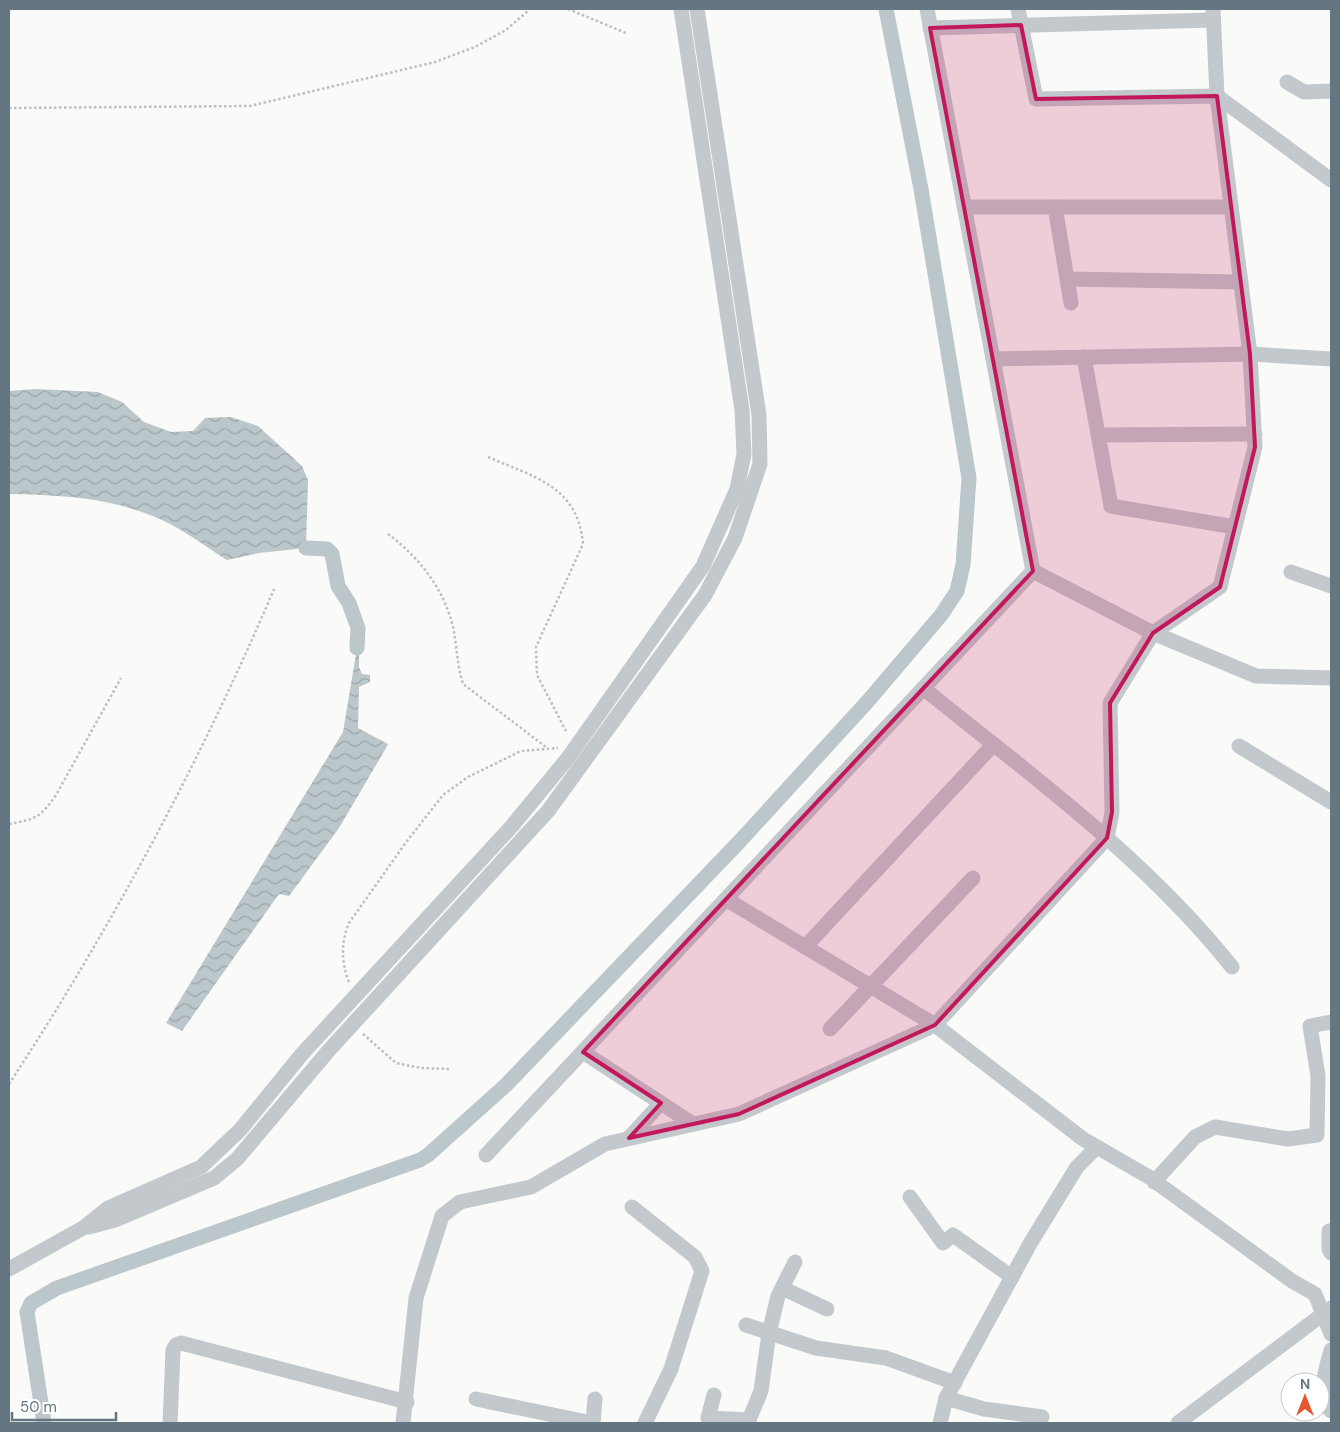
<svg xmlns="http://www.w3.org/2000/svg" width="1340" height="1432" font-family="'DM Sans',sans-serif">
	<defs>
		<pattern id="water-waves" width="16" height="10" patternUnits="userSpaceOnUse" patternTransform="scale(1.25)"><rect width="16" height="10" fill="#bbc7cb"/><path d="M0 5q4-4 8 0t8 0" fill="none" stroke="#9ca6aa"/></pattern>
	</defs>
	<rect width="100%" height="100%" fill="#fafaf8"/>
	<g fill="url(#water-waves)">
		<path d="M36 389 98 392 122 402 144 422 171 432 193 431 205 418 231 417 258 426 302 466 308 480 306 548 259 553 227 560C209 549 191 535 172 525 120 498 66 495 9 494V391Z"/>
		<polygon points="357,648 359,648 359,667 362,674 370,675 370,682 359,687 358,728 388,744 386,748 339,828 289,896 279,894 182,1031 166,1023 343,732"/>
	</g>
	<g fill="none" stroke-linecap="round" stroke-linejoin="round">
		<g stroke="#bbc7cb" stroke-width="15">
			<polyline points="306,548 327,549 332,554 338,586 349,603 358,628 357,648"/>
			<polyline points="44,1423 27,1312 31,1303 57,1288 420,1160 428,1155 506,1085 740,841 868,701 942,614 957,591 963,565 969,478 921,189 886,9"/>
		</g>
		<g stroke="#bbbfc2" stroke-width="2.5" stroke-dasharray="2.5 2.5" stroke-linecap="butt">
			<polyline points="568,9 626,33"/>
			<polyline points="9,108 250,106 435,62 475,47 506,30 530,9"/>
			<path d="M488 457C534 477 578 486 583 544L536 647 537 675 567 733"/>
			<path d="M388 534C419 557 444 589 453 627 457 646 457 665 463 684L546 747"/>
			<path d="M9 824C36 819 40 818 56 795L121 678"/>
			<path d="M349 982C341 962 341 942 349 923L407 841 443 795 468 777 521 751 558 748"/>
			<polyline points="363,1034 396,1063 421,1068 449,1069"/>
			<path d="M9 1084C112 927 201 760 275 587"/>
		</g>
		<g stroke="#c3c8cc" stroke-width="15">
			<polyline points="1018,9 1036,99 1217,96 1331,180"/>
			<polyline points="930,28 1213,20"/>
			<polyline points="1287,82 1304,92 1331,91"/>
			<polyline points="964,207 1231,207"/>
			<polyline points="1055,207 1071,303"/>
			<polyline points="1067,279 1241,282"/>
			<polyline points="1084,357 1111,506 1235,527"/>
			<polyline points="993,359 1250,354 1331,359"/>
			<polyline points="1098,435 1255,434"/>
			<polyline points="1033,571 1153,633 1256,676 1331,678"/>
			<polyline points="1291,572 1331,586"/>
			<path d="M923 688C1031 775 1145 858 1232 967"/>
			<polyline points="1239,746 1331,802"/>
			<polyline points="726,899 935,1025 1083,1139 1149,1177 1292,1281 1315,1294 1331,1334"/>
			<polyline points="805,947 993,745"/>
			<polyline points="830,1029 973,878"/>
			<polyline points="583,1052 693,1124"/>
			<polyline points="629,1138 661,1103"/>
			<polyline points="486,1155 1033,571 927,9"/>
			<polyline points="1154,1182 1195,1137 1215,1127 1288,1139 1317,1135 1318,1076 1310,1026 1331,1022"/>
			<polyline points="910,1197 943,1243 953,1235 1012,1277"/>
			<polyline points="632,1207 695,1257 702,1271 671,1369 645,1423"/>
			<polyline points="89,1227 115,1220 214,1178 237,1159 330,1049 548,811 705,595 735,538 760,464 759,415 697,9"/>
			<polyline points="1329,1231 1329,1249 1331,1253"/>
			<polyline points="9,1269 83,1228 108,1208 201,1167 240,1130 302,1054 512,826 568,758 703,566 737,489 744,454 742,410 681,9"/>
			<polyline points="782,1288 827,1309"/>
			<polyline points="746,1325 816,1348 886,1358 955,1383"/>
			<path d="M1331 1350C1327 1366 1315 1398 1331 1411"/>
			<polyline points="714,1395 708,1418 749,1420 761,1391 769,1333 778,1296 795,1262"/>
			<polyline points="946,1398 984,1409 1042,1417"/>
			<polyline points="476,1399 592,1423"/>
			<polyline points="170,1423 173,1350 176,1345 181,1343 407,1402"/>
			<polyline points="403,1423 416,1298 442,1216 460,1202 531,1187 605,1144 739,1114 935,1025 1107,838 1112,812 1110,703 1153,633 1220,587 1255,447 1250,354 1217,96 1213,9"/>
			<polyline points="593,1423 595,1399"/>
			<polyline points="940,1423 946,1398 1031,1242 1077,1167 1097,1147"/>
			<polyline points="1178,1423 1331,1308"/>
		</g>
	</g>
	<path fill="#c2185b" fill-opacity="0.2" stroke="#c2185b" stroke-width="4" stroke-linejoin="round" d="M1021 25 1036 99 1217 96 1250 354 1255 447 1220 587 1153 633 1110 703 1112 812 1107 838 935 1025 739 1114 629 1138 661 1103 583 1052 1033 571 930 28Z"/>
	<rect width="1340" height="1432" fill="none" stroke="#657683" stroke-width="20"/>
	<g transform="translate(1305 1397)"><circle r="24" fill="#ffffff" stroke="#c1c8cd"/>
	<path d="M0-4L9 19L0 12L-9 19Z" fill="#e4572e"/>
	<text y="-8" font-size="14" font-weight="bold" text-anchor="middle" fill="#657683">N</text>
	</g>
	<path d="M12 1412v8h104v-8" fill="none" stroke="#657683" stroke-width="2.5"/>
	<text x="20" y="1412" font-size="15" fill="#657683" stroke="#ffffff" stroke-width="4" paint-order="stroke">50 m</text>
</svg>
